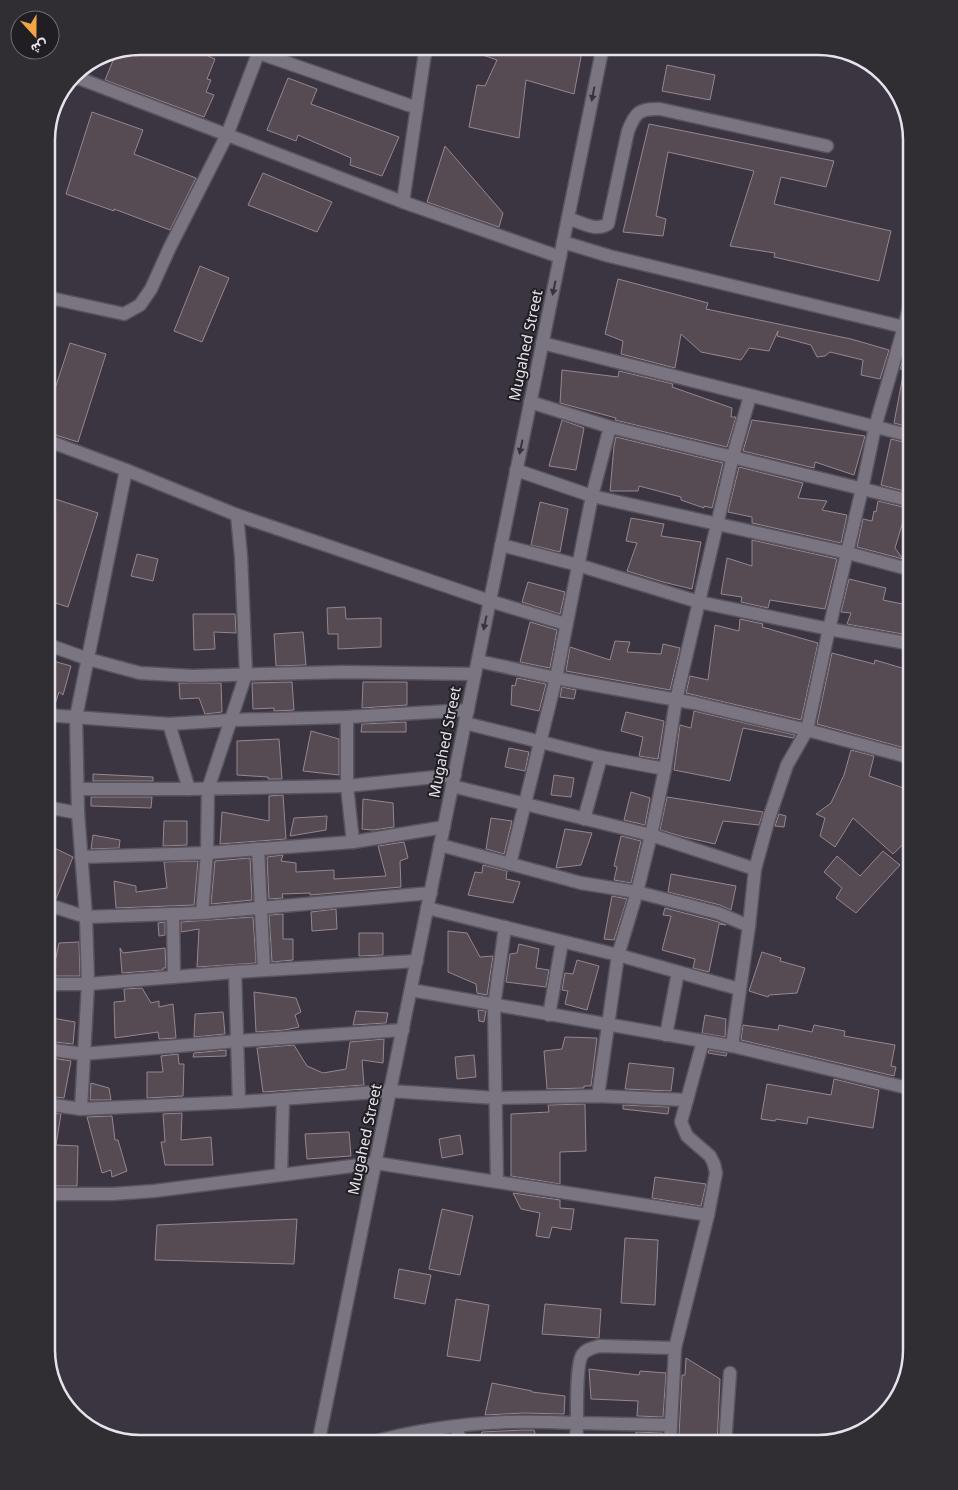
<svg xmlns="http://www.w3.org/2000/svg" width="958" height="1490" font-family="'Noto Sans',Vazirmatn,sans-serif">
	<rect width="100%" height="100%" fill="#3a3540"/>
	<g fill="#574b53" stroke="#94878f">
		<polygon points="140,46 185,46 215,59 207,79 211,80 206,92 214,95 204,117 105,80 117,51"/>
		<polygon points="466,46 583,46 574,94 526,80 519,138 469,127 477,85 485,86 497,60 466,49"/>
		<polygon points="667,65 715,75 710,100 662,91"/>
		<polygon points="288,78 317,89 311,104 399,137 382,176 350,165 351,158 298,135 296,141 267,130"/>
		<polygon points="92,112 143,130 134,154 196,178 170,230 114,209 114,211 66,194"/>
		<polygon points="649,124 834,161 826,187 781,177 774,204 891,231 879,281 774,257 775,253 730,246 754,171 668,152 656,216 666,219 663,236 623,232"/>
		<polygon points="445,146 503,213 499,227 427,202"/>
		<polygon points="263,173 332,202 317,232 248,205"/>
		<polygon points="200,266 229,278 202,342 174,331"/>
		<polygon points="618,279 708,303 706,309 851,339 889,350 880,379 861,375 863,360 830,352 825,356 817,357 811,345 777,336 778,331 769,351 749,348 741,360 701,352 681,334 675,368 621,354 623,341 605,334"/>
		<polygon points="70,343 106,354 78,442 46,432 46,416"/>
		<polygon points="905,354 912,356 912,428 894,423 904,370 900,369"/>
		<polygon points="562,370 618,377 619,371 673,384 672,387 732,408 731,417 736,417 727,447 615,420 616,418 560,403"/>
		<polygon points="562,420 584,428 576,470 549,466"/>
		<polygon points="752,420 865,436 854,475 815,462 814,468 743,451"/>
		<polygon points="616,437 723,463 712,508 704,506 704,508 681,500 681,497 639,486 638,491 610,491 614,446"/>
		<polygon points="891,439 912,444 912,493 881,485"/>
		<polygon points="739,467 803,483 798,498 827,501 822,510 847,515 841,543 752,523 752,517 728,512"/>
		<polygon points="46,496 98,513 68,607 46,600"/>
		<polygon points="878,501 907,508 895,548 903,559 857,547 863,519 872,521 874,511 876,512"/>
		<polygon points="540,502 568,509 560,552 531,545"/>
		<polygon points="631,518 664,524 661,536 701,542 692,589 663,582 627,571 637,543 626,541"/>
		<polygon points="752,540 837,559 825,609 770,600 768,608 741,602 742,597 721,594 727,558 752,566"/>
		<polygon points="137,554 158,559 153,581 131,576"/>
		<polygon points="849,579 886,588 883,600 912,606 908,635 847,624 851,613 841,612"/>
		<polygon points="528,582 565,592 560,614 522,602"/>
		<polygon points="345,607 346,619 381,618 381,647 338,649 338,634 328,634 327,608"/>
		<polygon points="193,614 235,614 236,633 214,632 215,649 194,650"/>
		<polygon points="740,619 763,624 762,627 818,643 801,720 686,693 690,676 708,680 715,625 739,631"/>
		<polygon points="530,622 557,630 550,668 520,662"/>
		<polygon points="303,632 306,665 276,666 274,634"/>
		<polygon points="615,641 630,642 627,652 661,654 663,644 680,648 670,690 566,671 570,647 610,660"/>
		<polygon points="832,653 874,664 875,660 912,671 912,750 817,724"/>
		<polygon points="46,659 71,666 63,695 59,692 54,707 46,707"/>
		<polygon points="517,678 546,684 539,711 511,705 512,685 515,686"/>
		<polygon points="292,682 294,710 274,711 274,708 253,709 252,683"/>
		<polygon points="363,682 407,682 407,705 362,708"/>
		<polygon points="179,683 221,683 222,712 205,714 199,698 180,699"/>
		<polygon points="562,687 576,690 574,699 560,697"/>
		<polygon points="694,711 795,735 793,738 743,728 730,781 674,770 680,725 691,728"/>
		<polygon points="626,712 664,721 658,759 639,756 643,737 621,731"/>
		<polygon points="406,722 406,732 361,732 362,724"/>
		<polygon points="311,731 339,739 339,775 303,771"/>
		<polygon points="279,739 282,779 268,779 268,777 237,775 237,741"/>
		<polygon points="509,748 529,752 525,771 505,767"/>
		<polygon points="851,750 874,756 869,776 912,791 912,836 893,854 853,818 835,847 820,836 825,818 816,814 831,803 844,775"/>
		<polygon points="93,774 153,777 153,781 93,781"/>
		<polygon points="554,775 574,778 571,797 551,795"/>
		<polygon points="631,792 650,798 645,825 624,820"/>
		<polygon points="283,795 286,839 220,844 222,812 269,821 269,796"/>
		<polygon points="91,797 152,797 151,808 91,806"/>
		<polygon points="667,797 763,812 759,825 723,821 715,844 684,837 660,830"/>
		<polygon points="363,799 393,803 394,827 373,830 362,829"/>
		<polygon points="779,814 786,816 784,827 775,826"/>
		<polygon points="327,816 326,830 290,836 294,818"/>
		<polygon points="491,818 512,821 504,854 486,849"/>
		<polygon points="164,821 187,821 187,845 163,846"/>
		<polygon points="565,829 592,833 581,865 556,868"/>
		<polygon points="93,835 120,840 119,848 91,849"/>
		<polygon points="621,836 641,841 631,883 614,880 617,867 614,866"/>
		<polygon points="404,842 408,858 400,861 401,887 310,895 310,893 282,894 283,898 269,899 267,857 283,855 281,861 296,863 296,872 334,870 334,879 386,876 378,846"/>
		<polygon points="46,844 73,857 56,899 46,896"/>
		<polygon points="883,851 900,865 856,913 836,898 842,888 824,872 837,856 860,876"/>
		<polygon points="250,858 252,900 211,904 215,861"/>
		<polygon points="198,861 194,905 116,908 114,881 136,886 136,892 167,888 164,862"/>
		<polygon points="483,865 507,871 506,879 520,882 513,903 468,895 475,872 482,873"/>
		<polygon points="671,874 736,886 731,910 720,905 668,892"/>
		<polygon points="612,896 627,899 614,940 604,939"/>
		<polygon points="665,908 715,921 726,925 719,924 709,972 693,968 695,959 662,950 671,916 663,915"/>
		<polygon points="336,909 337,929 312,931 311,912"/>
		<polygon points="283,914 283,939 293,939 293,960 272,962 269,915"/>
		<polygon points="253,917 256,963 197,967 199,929 181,932 181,922"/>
		<polygon points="165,922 165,935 159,936 158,923"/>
		<polygon points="448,931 467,933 480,957 493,956 487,995 477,993 476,984 448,972"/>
		<polygon points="359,933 383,933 383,955 359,956"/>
		<polygon points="79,942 80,976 52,976 59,943"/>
		<polygon points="519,944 539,949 536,968 549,970 546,987 506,982 510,954 517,953"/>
		<polygon points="120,948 123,953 165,948 166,968 163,968 163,970 122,973"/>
		<polygon points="762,952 781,958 780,961 805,968 797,993 769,995 768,997 749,991"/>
		<polygon points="577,960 599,966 587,1010 565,1004 568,991 562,990 565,973 573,974"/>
		<polygon points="142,988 151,1003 159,1001 159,1007 173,1004 176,1038 159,1039 158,1032 115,1038 114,1002 125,1001 124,989"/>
		<polygon points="254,992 296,998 301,1012 295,1015 299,1027 285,1030 256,1032"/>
		<polygon points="478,1010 486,1011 484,1022 479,1021"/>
		<polygon points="356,1011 388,1013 386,1023 353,1025"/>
		<polygon points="223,1012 225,1034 194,1037 195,1014"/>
		<polygon points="705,1015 726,1019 725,1037 702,1033"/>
		<polygon points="46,1017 75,1022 73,1044 46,1041"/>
		<polygon points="743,1025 778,1030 779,1025 812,1032 814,1025 845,1031 844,1036 895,1045 891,1066 896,1067 894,1076 741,1040"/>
		<polygon points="565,1037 597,1038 591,1086 584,1086 584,1088 547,1089 544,1051 562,1049"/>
		<polygon points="384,1039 383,1063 362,1060 364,1085 263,1092 257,1048 294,1045 307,1066 323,1073 346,1069 350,1042"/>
		<polygon points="226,1050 226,1056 193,1057 194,1053"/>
		<polygon points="709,1050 727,1053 726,1056 708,1053"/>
		<polygon points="178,1054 179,1064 184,1064 183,1096 147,1098 147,1072 163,1072 161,1056"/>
		<polygon points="474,1055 476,1077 457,1079 455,1057"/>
		<polygon points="46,1057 71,1061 64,1098 46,1096"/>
		<polygon points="629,1063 674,1068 671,1091 625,1089"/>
		<polygon points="834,1079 879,1090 873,1128 808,1117 807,1124 776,1119 775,1121 761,1119 767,1084 831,1095"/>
		<polygon points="91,1083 109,1088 111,1100 90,1100"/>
		<polygon points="585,1104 586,1151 560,1152 560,1184 511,1176 511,1114 549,1112 548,1105"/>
		<polygon points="623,1105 669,1107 668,1114 623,1109"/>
		<polygon points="46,1112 61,1114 56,1145 78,1146 77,1186 46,1186"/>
		<polygon points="182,1113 181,1140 211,1137 213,1165 165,1165 161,1142 165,1142 163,1114"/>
		<polygon points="112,1116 115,1140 118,1140 127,1171 112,1177 111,1170 102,1173 87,1117"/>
		<polygon points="349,1132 351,1156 307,1159 305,1134"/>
		<polygon points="460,1135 463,1154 442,1158 439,1139"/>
		<polygon points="655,1177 706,1184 701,1206 652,1198"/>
		<polygon points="513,1193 560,1200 560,1208 574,1209 571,1230 552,1227 549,1238 536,1236 540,1213 521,1209"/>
		<polygon points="442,1209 473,1216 460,1275 429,1269"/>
		<polygon points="297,1219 294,1264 155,1260 157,1225"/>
		<polygon points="625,1238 658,1240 655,1305 621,1303"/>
		<polygon points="399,1269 431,1275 425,1304 394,1298"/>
		<polygon points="456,1299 489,1305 480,1361 447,1356"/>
		<polygon points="545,1304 601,1309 599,1338 542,1334"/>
		<polygon points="686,1358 720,1379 717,1444 698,1444 679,1436 682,1375 685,1375"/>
		<polygon points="589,1369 639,1375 640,1371 666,1373 663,1417 637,1416 638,1401 591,1399"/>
		<polygon points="492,1383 532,1391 532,1392 565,1396 564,1414 524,1413 485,1415"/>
		<polygon points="524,1430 534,1430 538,1444 479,1444 482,1432"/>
		<polygon points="636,1432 662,1433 662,1444 635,1444"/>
	</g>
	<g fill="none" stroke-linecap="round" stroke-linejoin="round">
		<defs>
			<g id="minor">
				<polyline points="259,53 417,108"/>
				<polyline points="73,76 403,202 560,257"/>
				<polyline points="403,202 426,46"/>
				<path d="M568 218C580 222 596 232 608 224L628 131C635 113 639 108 660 109L827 146"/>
				<polyline points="563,242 609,256 912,329"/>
				<polyline points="46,297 124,314 140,305 151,289 170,247 227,135 261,46"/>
				<polyline points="542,343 912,436"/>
				<polyline points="530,402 610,427 912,501"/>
				<polyline points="46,440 126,470 237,515 490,601 566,624"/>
				<polyline points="516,470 592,496 848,553 912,570"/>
				<polyline points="501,545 578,565 699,602 829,629 912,644"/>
				<polyline points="46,644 88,659 140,673 192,676 344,672 475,674"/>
				<polyline points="478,661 556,678 694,703 807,730 912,758"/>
				<polyline points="46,715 169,724 232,720 347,717 468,710"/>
				<polyline points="347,717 347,786 353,842"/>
				<polyline points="465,723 601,757 665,769"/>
				<polyline points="169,724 189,789"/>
				<polyline points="452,786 651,835 755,869"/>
				<polyline points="79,789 189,789 347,786 455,775"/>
				<polyline points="46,807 78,813"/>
				<polyline points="584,819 601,757"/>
				<polyline points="440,845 581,883 637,892 718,913 749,926"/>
				<polyline points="258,849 264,970"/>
				<polyline points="81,857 207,853 353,842 444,827"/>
				<polyline points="510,864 556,678 592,496 610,427"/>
				<polyline points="46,904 86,917 202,913 431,893"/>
				<polyline points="427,908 618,955 739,989"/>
				<polyline points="202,913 207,853 208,789 246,674 241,556 237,515"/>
				<polyline points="173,914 174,977"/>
				<polyline points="46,923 52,906"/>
				<polyline points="235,972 239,1102"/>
				<polyline points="46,984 88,984 235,972 417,961"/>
				<polyline points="411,990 732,1046 912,1089"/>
				<polyline points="549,1015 562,942"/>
				<polyline points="666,1035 678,972"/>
				<polyline points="703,1041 681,1122 687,1136 710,1156 714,1164 716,1173 708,1215"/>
				<polyline points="732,1046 749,926 755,869 769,818 787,765 807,730 829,629 862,489 875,427 904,327 912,296"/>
				<polyline points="46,1049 83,1054 238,1041 403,1030"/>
				<polyline points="598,1096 618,955 637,892 651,835 665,769 676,700 733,456 750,396"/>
				<polyline points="46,1104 81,1109 239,1102 390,1091 496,1098 598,1096 687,1100"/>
				<polyline points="81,1109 88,984 86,917 78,813 76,717 126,470"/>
				<polyline points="281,1175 283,1099"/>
				<polyline points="497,1181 494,1006 505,927"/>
				<polyline points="46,1194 112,1194 154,1191 376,1163 708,1215 675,1348 670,1444"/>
				<path d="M671 1425 577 1423C577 1409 576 1365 582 1355 586 1349 592 1348 599 1346L675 1348"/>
				<polyline points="457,1427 460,1444"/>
				<polyline points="318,1444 603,46"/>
				<path d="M366 1444C411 1431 460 1424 507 1422 530 1421 553 1422 577 1423L576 1444"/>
				<polyline points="725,1444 730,1373"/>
			</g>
		</defs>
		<use href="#minor" stroke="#58545d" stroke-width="15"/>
		<use href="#minor" stroke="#7b7582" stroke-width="12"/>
	</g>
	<defs><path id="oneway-solid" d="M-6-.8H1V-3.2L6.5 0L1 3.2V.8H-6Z" transform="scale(1.25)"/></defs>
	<g fill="#37343b">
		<use href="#oneway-solid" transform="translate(593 94) rotate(101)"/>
		<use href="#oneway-solid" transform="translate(554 288) rotate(102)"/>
		<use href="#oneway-solid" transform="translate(521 447) rotate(102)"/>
		<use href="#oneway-solid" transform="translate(485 623) rotate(102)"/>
	</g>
	<g text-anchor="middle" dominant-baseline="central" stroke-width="4" stroke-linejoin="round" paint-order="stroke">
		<g font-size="15" fill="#e6e3ea" stroke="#201e23">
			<text transform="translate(525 345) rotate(-78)">Mugahed Street</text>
			<text transform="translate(444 742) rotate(-79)">Mugahed Street</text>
			<text transform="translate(364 1139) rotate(-78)">Mugahed Street</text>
		</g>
	</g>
	<path d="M0 0H958V1490H0ZM140 55H818A85 85 0 0 1 903 140V1350A85 85 0 0 1 818 1435H140A85 85 0 0 1 55 1350V140A85 85 0 0 1 140 55Z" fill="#302e33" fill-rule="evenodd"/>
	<path fill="none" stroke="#e6e3ea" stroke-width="2.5" d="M140 55H818A85 85 0 0 1 903 140V1350A85 85 0 0 1 818 1435H140A85 85 0 0 1 55 1350V140A85 85 0 0 1 140 55Z"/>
	<g transform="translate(35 35) rotate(159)"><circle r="24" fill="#201e23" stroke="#6f6d73"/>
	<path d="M0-4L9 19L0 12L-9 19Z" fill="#f3a443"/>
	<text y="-8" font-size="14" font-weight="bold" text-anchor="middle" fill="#e6e3ea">ش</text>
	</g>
</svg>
